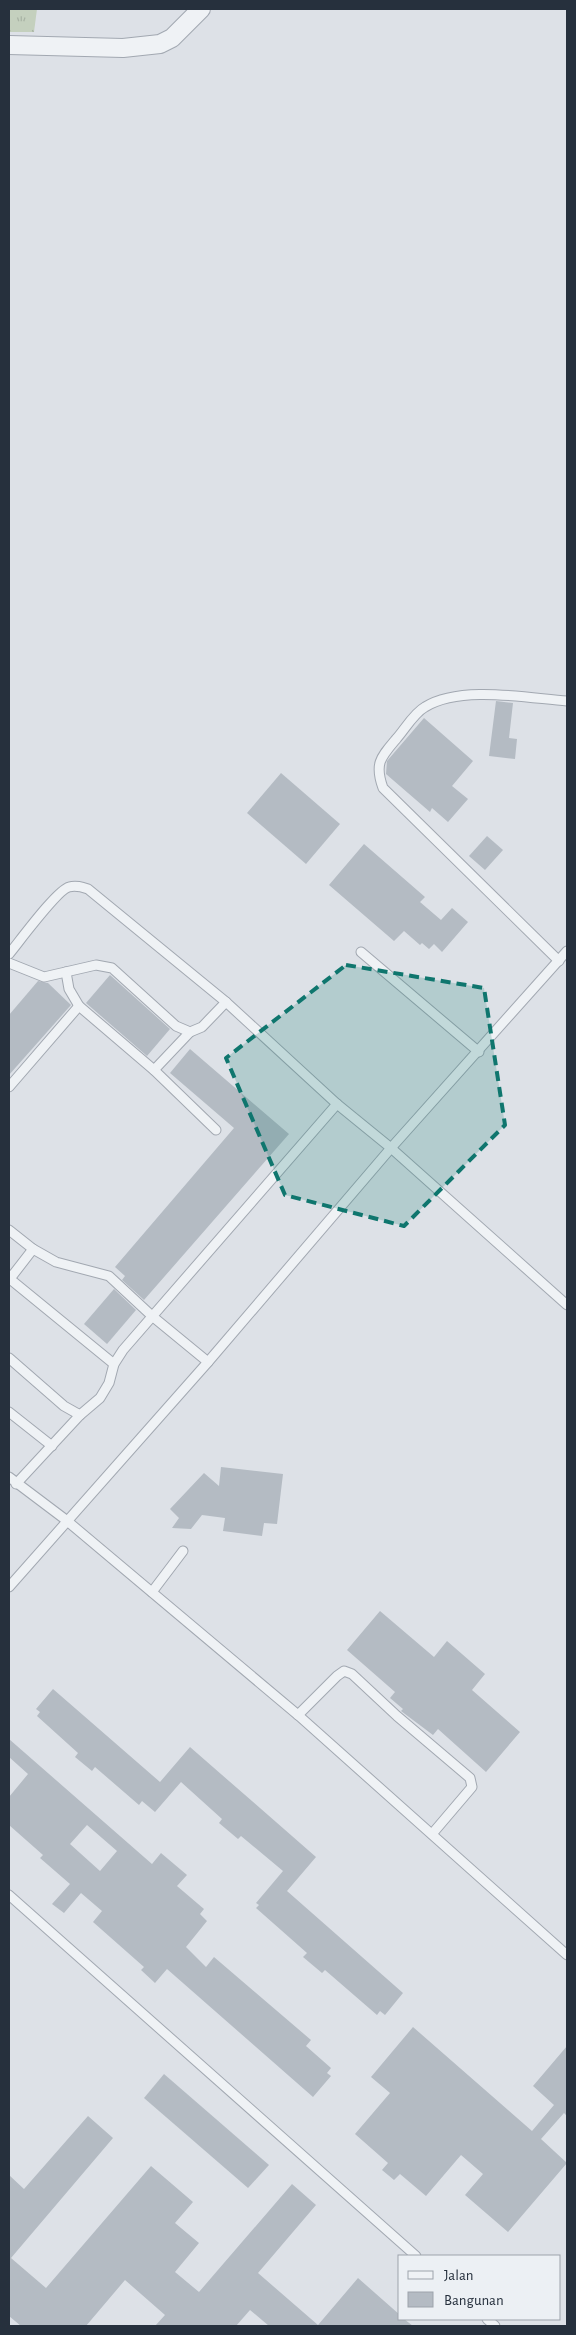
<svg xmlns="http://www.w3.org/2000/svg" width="576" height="2335" font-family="'Alegreya Sans',sans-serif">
	<defs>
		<pattern id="park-tufts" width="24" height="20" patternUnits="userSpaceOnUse" patternTransform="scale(1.25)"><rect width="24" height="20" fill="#c4d0be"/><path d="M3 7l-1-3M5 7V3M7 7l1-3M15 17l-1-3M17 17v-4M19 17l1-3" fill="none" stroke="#a8b3a4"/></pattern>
	</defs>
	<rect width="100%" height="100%" fill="#dde1e7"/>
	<polygon fill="url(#park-tufts)" points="9,9 37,9 34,32 9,32"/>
	<g fill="#b4bbc3" fill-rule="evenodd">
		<polygon points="496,701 513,703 509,738 517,739 515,759 489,756"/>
		<polygon points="424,718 473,761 452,786 468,799 448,822 432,808 430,812 386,774 387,761"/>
		<polygon points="281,773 340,824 306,864 247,813"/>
		<polygon points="487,836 503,850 485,870 469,856"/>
		<polygon points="364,844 425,897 420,902 441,920 452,908 468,922 442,952 434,944 429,949 422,943 420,945 404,931 394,941 329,885"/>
		<polygon points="110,975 170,1029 147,1056 86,1003"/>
		<polygon points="38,981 48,983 71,1005 9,1075 9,1015"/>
		<polygon points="190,1049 289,1134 144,1300 122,1280 125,1276 115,1267 234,1128 170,1073"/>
		<polygon points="114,1289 136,1310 107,1344 84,1324"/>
		<polygon points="221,1467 283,1474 277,1524 264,1523 262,1536 223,1531 225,1518 202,1515 191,1529 172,1528 179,1518 170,1509 204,1473 219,1486"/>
		<polygon points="380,1611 434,1657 447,1641 485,1674 472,1690 520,1732 486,1772 438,1729 433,1735 401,1711 403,1709 390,1698 395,1692 347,1650"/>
		<polygon points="53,1689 160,1782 190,1747 316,1857 287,1891 403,1993 385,2015 380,2011 377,2015 325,1970 322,1973 303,1957 307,1953 256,1908 259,1905 256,1903 283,1871 241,1836 238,1839 219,1823 222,1819 181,1782 155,1812 142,1801 139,1805 95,1767 92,1771 75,1757 78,1753 37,1716 40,1712 36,1709"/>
		<path d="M9 1739 152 1864 161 1853 187 1875 177 1886 204 1909 200 1914 207 1921 186 1947 206 1967 214 1957 311 2040 306 2046 331 2068 327 2073 331 2076 313 2097 167 1969 155 1983 141 1970 144 1967 93 1922 102 1911 81 1893 64 1913 52 1904 70 1884 40 1858 43 1855 9 1825V1797L28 1774 9 1757ZM87 1825 117 1851 100 1871 70 1844Z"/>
		<polygon points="413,2027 532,2131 554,2105 533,2086 567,2046 567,2116 564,2113 541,2139 567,2163 508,2232 465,2195 483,2174 461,2155 426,2196 400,2174 394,2180 382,2170 388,2163 355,2134 390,2093 371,2077"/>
		<polygon points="164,2074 269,2165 248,2188 144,2098"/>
		<polygon points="88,2116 113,2138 11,2258 46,2288 151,2166 193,2202 175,2223 199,2243 175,2272 199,2292 292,2184 316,2205 258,2273 318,2325 358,2278 400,2315 400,2319 404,2319 413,2326 269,2326 250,2310 236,2326 155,2326 165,2315 125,2280 86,2326 21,2326 9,2316 9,2175 24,2189"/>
	</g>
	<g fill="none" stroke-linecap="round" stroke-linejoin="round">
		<defs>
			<g id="service">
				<polyline points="361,952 479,1052"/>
				<path d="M9 954C19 942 57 890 69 887 76 885 82 887 88 889L226 1002 337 1104 391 1148 567 1305"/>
				<path d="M559 961 383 788C374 763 381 757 397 738 405 729 414 713 425 707 460 685 527 698 567 701"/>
				<polyline points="9,963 44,977 96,965 112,968 176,1026 190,1032 202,1027 226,1002"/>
				<polyline points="66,972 69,989 79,1006 154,1070 216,1130"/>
				<polyline points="154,1070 190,1032"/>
				<polyline points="9,1087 79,1006"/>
				<polyline points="9,1230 33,1249 56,1262 109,1276 152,1316 208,1362"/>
				<polyline points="9,1275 10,1279 114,1364"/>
				<polyline points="9,1280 33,1249"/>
				<polyline points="9,1358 64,1406 80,1415"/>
				<polyline points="9,1412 52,1446"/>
				<polyline points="9,1477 66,1520 298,1715 567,1955"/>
				<polyline points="16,1484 80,1415 100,1398 109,1383 114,1364 123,1350 337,1104"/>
				<polyline points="9,1587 208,1362 391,1148 567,951"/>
				<polyline points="152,1592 183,1551"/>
				<polyline points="298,1715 337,1676 344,1671 352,1674 397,1716 470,1778 472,1787 432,1834"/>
				<polyline points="9,1895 416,2256"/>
				<polyline points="487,2319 495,2326"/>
			</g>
			<polyline id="minor" points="9,45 123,48 160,44 172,38 201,9"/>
		</defs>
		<use href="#service" stroke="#a2a8b1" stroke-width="11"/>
		<use href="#minor" stroke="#a2a8b1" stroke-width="20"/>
		<use href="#service" stroke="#eff2f5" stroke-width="9"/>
		<use href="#minor" stroke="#eff2f5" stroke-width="18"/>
	</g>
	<path fill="#0f766e" fill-opacity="0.2" stroke="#0f766e" stroke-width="4" stroke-dasharray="10 6" stroke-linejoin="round" d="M346 965 484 988 505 1125 404 1226 285 1195 226 1058Z"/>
	<rect width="576" height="2335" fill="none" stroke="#26303d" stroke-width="20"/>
	<rect x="398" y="2255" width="162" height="65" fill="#ecf0f4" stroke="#9da3ab"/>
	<rect x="408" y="2271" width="25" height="8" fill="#eff2f5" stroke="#9da3ab"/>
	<text x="444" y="2280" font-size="15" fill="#26303d">Jalan</text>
	<rect x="408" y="2292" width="25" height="15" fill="#b4bbc3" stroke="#9da3ab"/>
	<text x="444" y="2305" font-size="15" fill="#26303d">Bangunan</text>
</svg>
